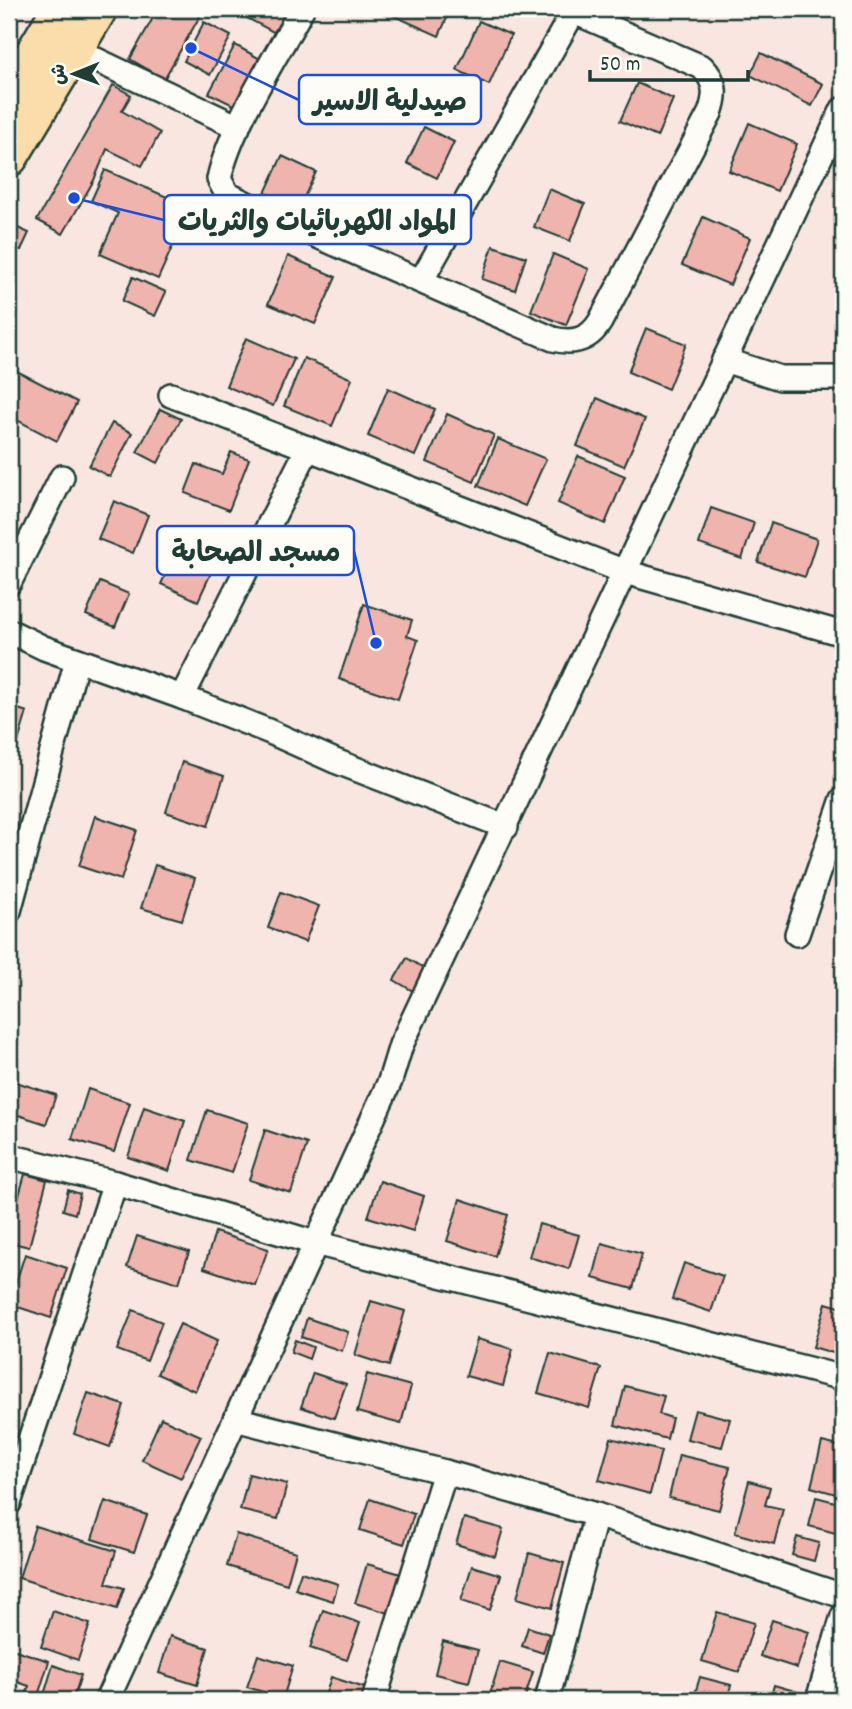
<svg xmlns="http://www.w3.org/2000/svg" width="852" height="1709" font-family="Dekko,'Playpen Sans Arabic',sans-serif">
	<rect width="100%" height="100%" fill="#f9e6e1"/>
	<filter id="ink" filterUnits="userSpaceOnUse"><feTurbulence type="fractalNoise" baseFrequency=".0143" numOctaves="2"/><feDisplacementMap in="SourceGraphic" scale="14" xChannelSelector="R" yChannelSelector="G"/><feConvolveMatrix kernelMatrix="1 2 1 2 8 2 1 2 1" color-interpolation-filters="sRGB"/></filter>
	<g filter="url(#ink)">
		<g fill="#efb4ae" stroke="#1f3d34" stroke-width="2">
			<polygon points="158,9 204,9 164,79 130,59"/>
			<polygon points="236,9 291,9 277,34 234,11"/>
			<polygon points="379,9 451,9 439,36"/>
			<polygon points="479,21 511,35 489,85 457,70"/>
			<polygon points="204,22 231,36 210,75 184,61"/>
			<polygon points="235,45 264,61 239,108 209,93"/>
			<polygon points="761,53 823,84 812,106 750,75"/>
			<polygon points="637,83 673,99 657,137 620,121"/>
			<polygon points="113,85 131,95 122,111 160,133 142,166 107,149 94,180 63,234 37,220"/>
			<polygon points="749,123 797,144 777,191 729,171"/>
			<polygon points="424,127 454,142 437,178 407,163"/>
			<polygon points="282,156 316,172 299,208 265,193"/>
			<polygon points="105,170 190,207 158,279 100,254 118,213 91,201"/>
			<polygon points="549,189 585,204 570,241 534,227"/>
			<polygon points="703,217 750,238 730,285 682,265"/>
			<polygon points="9,224 29,233 21,250 9,247"/>
			<polygon points="493,246 526,257 515,290 482,279"/>
			<polygon points="553,254 589,269 566,325 531,311"/>
			<polygon points="288,256 336,277 315,324 268,304"/>
			<polygon points="133,277 166,292 155,316 122,301"/>
			<polygon points="646,328 686,344 668,389 628,372"/>
			<polygon points="246,338 294,359 273,406 226,386"/>
			<polygon points="304,358 352,379 332,426 284,406"/>
			<polygon points="9,367 77,402 57,441 9,416"/>
			<polygon points="388,388 435,409 415,456 368,436"/>
			<polygon points="597,398 645,419 624,466 577,446"/>
			<polygon points="160,409 181,419 158,463 137,452"/>
			<polygon points="447,414 494,435 474,482 427,462"/>
			<polygon points="112,423 132,433 110,477 89,466"/>
			<polygon points="498,439 546,459 525,506 478,486"/>
			<polygon points="231,452 249,459 229,510 185,493 196,464 222,474"/>
			<polygon points="578,456 625,476 605,524 558,503"/>
			<polygon points="114,501 148,515 133,553 98,539"/>
			<polygon points="711,508 754,523 742,559 699,544"/>
			<polygon points="771,523 817,539 805,577 758,562"/>
			<polygon points="175,554 212,571 198,601 161,584"/>
			<polygon points="100,582 129,594 115,627 86,615"/>
			<polygon points="364,604 412,620 407,636 418,640 398,699 339,679"/>
			<polygon points="9,706 27,712 15,752 9,750"/>
			<polygon points="182,762 224,776 208,826 166,812"/>
			<polygon points="95,816 137,830 121,880 79,866"/>
			<polygon points="155,865 195,878 182,920 141,908"/>
			<polygon points="281,892 319,906 305,942 268,928"/>
			<polygon points="407,958 425,969 413,991 394,980"/>
			<polygon points="13,1081 56,1095 46,1124 9,1112 9,1094"/>
			<polygon points="88,1089 130,1103 114,1152 72,1139"/>
			<polygon points="144,1107 185,1121 169,1171 128,1157"/>
			<polygon points="207,1110 248,1123 232,1173 191,1160"/>
			<polygon points="265,1130 307,1144 291,1193 249,1180"/>
			<polygon points="25,1174 47,1180 29,1247 9,1242 9,1232"/>
			<polygon points="380,1181 424,1196 413,1231 368,1217"/>
			<polygon points="68,1190 80,1194 75,1214 63,1210"/>
			<polygon points="460,1199 508,1215 495,1256 447,1241"/>
			<polygon points="539,1224 579,1235 569,1269 529,1257"/>
			<polygon points="215,1232 268,1249 255,1285 204,1268"/>
			<polygon points="137,1236 189,1252 179,1283 127,1267"/>
			<polygon points="602,1243 642,1254 633,1289 593,1278"/>
			<polygon points="25,1254 67,1268 51,1318 9,1304"/>
			<polygon points="684,1263 723,1276 711,1312 672,1299"/>
			<polygon points="371,1301 405,1311 389,1366 355,1355"/>
			<polygon points="826,1303 843,1308 843,1356 813,1347"/>
			<polygon points="133,1310 162,1322 147,1361 117,1350"/>
			<polygon points="307,1318 348,1332 342,1351 301,1337"/>
			<polygon points="180,1324 217,1341 195,1391 157,1374"/>
			<polygon points="477,1339 513,1349 503,1386 466,1376"/>
			<polygon points="295,1340 313,1347 309,1359 291,1352"/>
			<polygon points="550,1353 601,1368 589,1408 538,1393"/>
			<polygon points="313,1373 346,1384 334,1418 301,1407"/>
			<polygon points="367,1374 411,1386 401,1424 357,1412"/>
			<polygon points="625,1386 664,1396 659,1414 672,1418 667,1439 615,1425"/>
			<polygon points="88,1393 124,1405 110,1447 74,1434"/>
			<polygon points="695,1410 730,1419 722,1447 687,1439"/>
			<polygon points="161,1418 201,1436 181,1478 142,1460"/>
			<polygon points="611,1438 661,1451 650,1494 599,1480"/>
			<polygon points="822,1442 843,1447 843,1496 811,1487"/>
			<polygon points="679,1455 730,1467 719,1510 669,1498"/>
			<polygon points="249,1474 287,1484 278,1519 240,1510"/>
			<polygon points="749,1481 770,1487 765,1505 783,1509 774,1544 735,1533"/>
			<polygon points="816,1497 843,1504 843,1535 809,1526"/>
			<polygon points="370,1499 414,1514 404,1544 360,1530"/>
			<polygon points="105,1501 147,1515 134,1552 92,1539"/>
			<polygon points="464,1518 503,1529 495,1556 456,1544"/>
			<polygon points="35,1526 116,1551 106,1583 124,1588 117,1609 19,1578"/>
			<polygon points="236,1534 296,1552 287,1584 227,1566"/>
			<polygon points="797,1537 819,1543 814,1561 792,1555"/>
			<polygon points="529,1553 564,1563 552,1608 517,1598"/>
			<polygon points="367,1564 401,1574 389,1613 355,1603"/>
			<polygon points="472,1566 501,1575 490,1610 461,1601"/>
			<polygon points="301,1572 338,1584 333,1601 295,1589"/>
			<polygon points="323,1610 360,1623 347,1660 310,1648"/>
			<polygon points="53,1611 90,1624 78,1660 41,1647"/>
			<polygon points="717,1612 754,1623 739,1672 702,1661"/>
			<polygon points="772,1620 809,1632 797,1668 760,1656"/>
			<polygon points="528,1627 549,1634 543,1653 522,1646"/>
			<polygon points="170,1636 208,1648 197,1685 159,1673"/>
			<polygon points="443,1641 478,1650 469,1682 435,1674"/>
			<polygon points="9,1648 49,1661 37,1699 26,1696 29,1686 9,1679"/>
			<polygon points="258,1655 293,1666 283,1698 247,1687"/>
			<polygon points="500,1662 533,1672 524,1700 488,1700"/>
			<polygon points="53,1665 81,1675 73,1700 61,1700 44,1695"/>
			<polygon points="331,1677 368,1689 365,1700 324,1700"/>
			<polygon points="700,1677 731,1685 727,1700 693,1700"/>
			<polygon points="774,1685 798,1692 795,1700 784,1700 771,1696"/>
		</g>
		<g fill="none" stroke-linecap="round" stroke-linejoin="round">
			<defs>
				<g id="minor">
					<path d="M302 9C275 59 231 125 219 179L227 194 267 214 553 339C573 344 589 340 600 322L710 113C717 94 716 81 702 67L574 12"/>
					<polyline points="73,49 238,127"/>
					<polyline points="421,281 575,9"/>
					<polyline points="724,360 780,378 843,378"/>
					<polyline points="171,395 625,572 843,634"/>
					<polyline points="9,583 62,477"/>
					<polyline points="9,631 44,648 182,697 268,731 335,761 506,827"/>
					<polyline points="182,697 308,448"/>
					<polyline points="9,911 77,660"/>
					<polyline points="797,934 843,799"/>
					<polyline points="9,1156 115,1183 315,1243 843,1378"/>
					<polyline points="235,1419 445,1472 596,1515 843,1596"/>
					<polyline points="9,1503 115,1183"/>
					<polyline points="107,1700 390,1081 401,1045 843,109"/>
					<polyline points="374,1700 445,1472"/>
					<polyline points="547,1700 596,1515"/>
					<polyline points="818,1700 843,1616"/>
				</g>
				<g id="primary">
					<polyline points="9,96 61,9"/>
					<polyline points="9,157 98,9"/>
				</g>
			</defs>
			<use href="#minor" stroke="#1f3d34" stroke-width="28"/>
			<use href="#primary" stroke="#1f3d34" stroke-width="42"/>
			<use href="#minor" stroke="#fdfcf7" stroke-width="23"/>
			<use href="#primary" stroke="#fbddab" stroke-width="37"/>
		</g>
	</g>
	<path fill="none" stroke="#1d4ed8" stroke-width="2.5" d="M191 48L299 100M74 198L164 220M376 643L354 551"/>
	<g fill="#1d4ed8" stroke="#fdfcf7" stroke-width="2.5">
		<circle cx="191" cy="48" r="7"/>
		<circle cx="74" cy="198" r="7"/>
		<circle cx="376" cy="643" r="7"/>
	</g>
	<g fill="#fdfcf7" stroke="#1d4ed8" stroke-width="2.5">
		<rect x="299" y="75" width="182" height="49" rx="7"/>
		<rect x="164" y="195" width="307" height="49" rx="7"/>
		<rect x="157" y="526" width="197" height="49" rx="7"/>
	</g>
	<g font-size="28" text-anchor="middle" font-weight="bold" fill="#1f3d34">
		<text x="390" y="110">صيدلية الاسير</text>
		<text x="317" y="230">المواد الكهربائيات والثريات</text>
		<text x="256" y="561">مسجد الصحابة</text>
	</g>
	<rect width="852" height="1709" fill="none" stroke="#fdfcf7" stroke-width="35"/>
	<rect x="18" y="18" width="817" height="1674" fill="none" stroke="#1f3d34" stroke-width="2.5" filter="url(#ink)"/>
	<g transform="translate(74 74) rotate(269)" stroke="#fdfcf7" stroke-width="5" paint-order="stroke">
	<path d="M0-5L12 26L0 18L-12 26Z" fill="#1f3d34"/>
	<text y="-10" font-size="19" font-weight="bold" text-anchor="middle" fill="#1f3d34">ش</text>
	</g>
	<path d="M590 70v10h158v-10" fill="none" stroke="#1f3d34" stroke-width="3.5"/>
	<text x="600" y="70" font-size="21" fill="#1f3d34" stroke="#fdfcf7" stroke-width="5" paint-order="stroke">50 m</text>
</svg>
